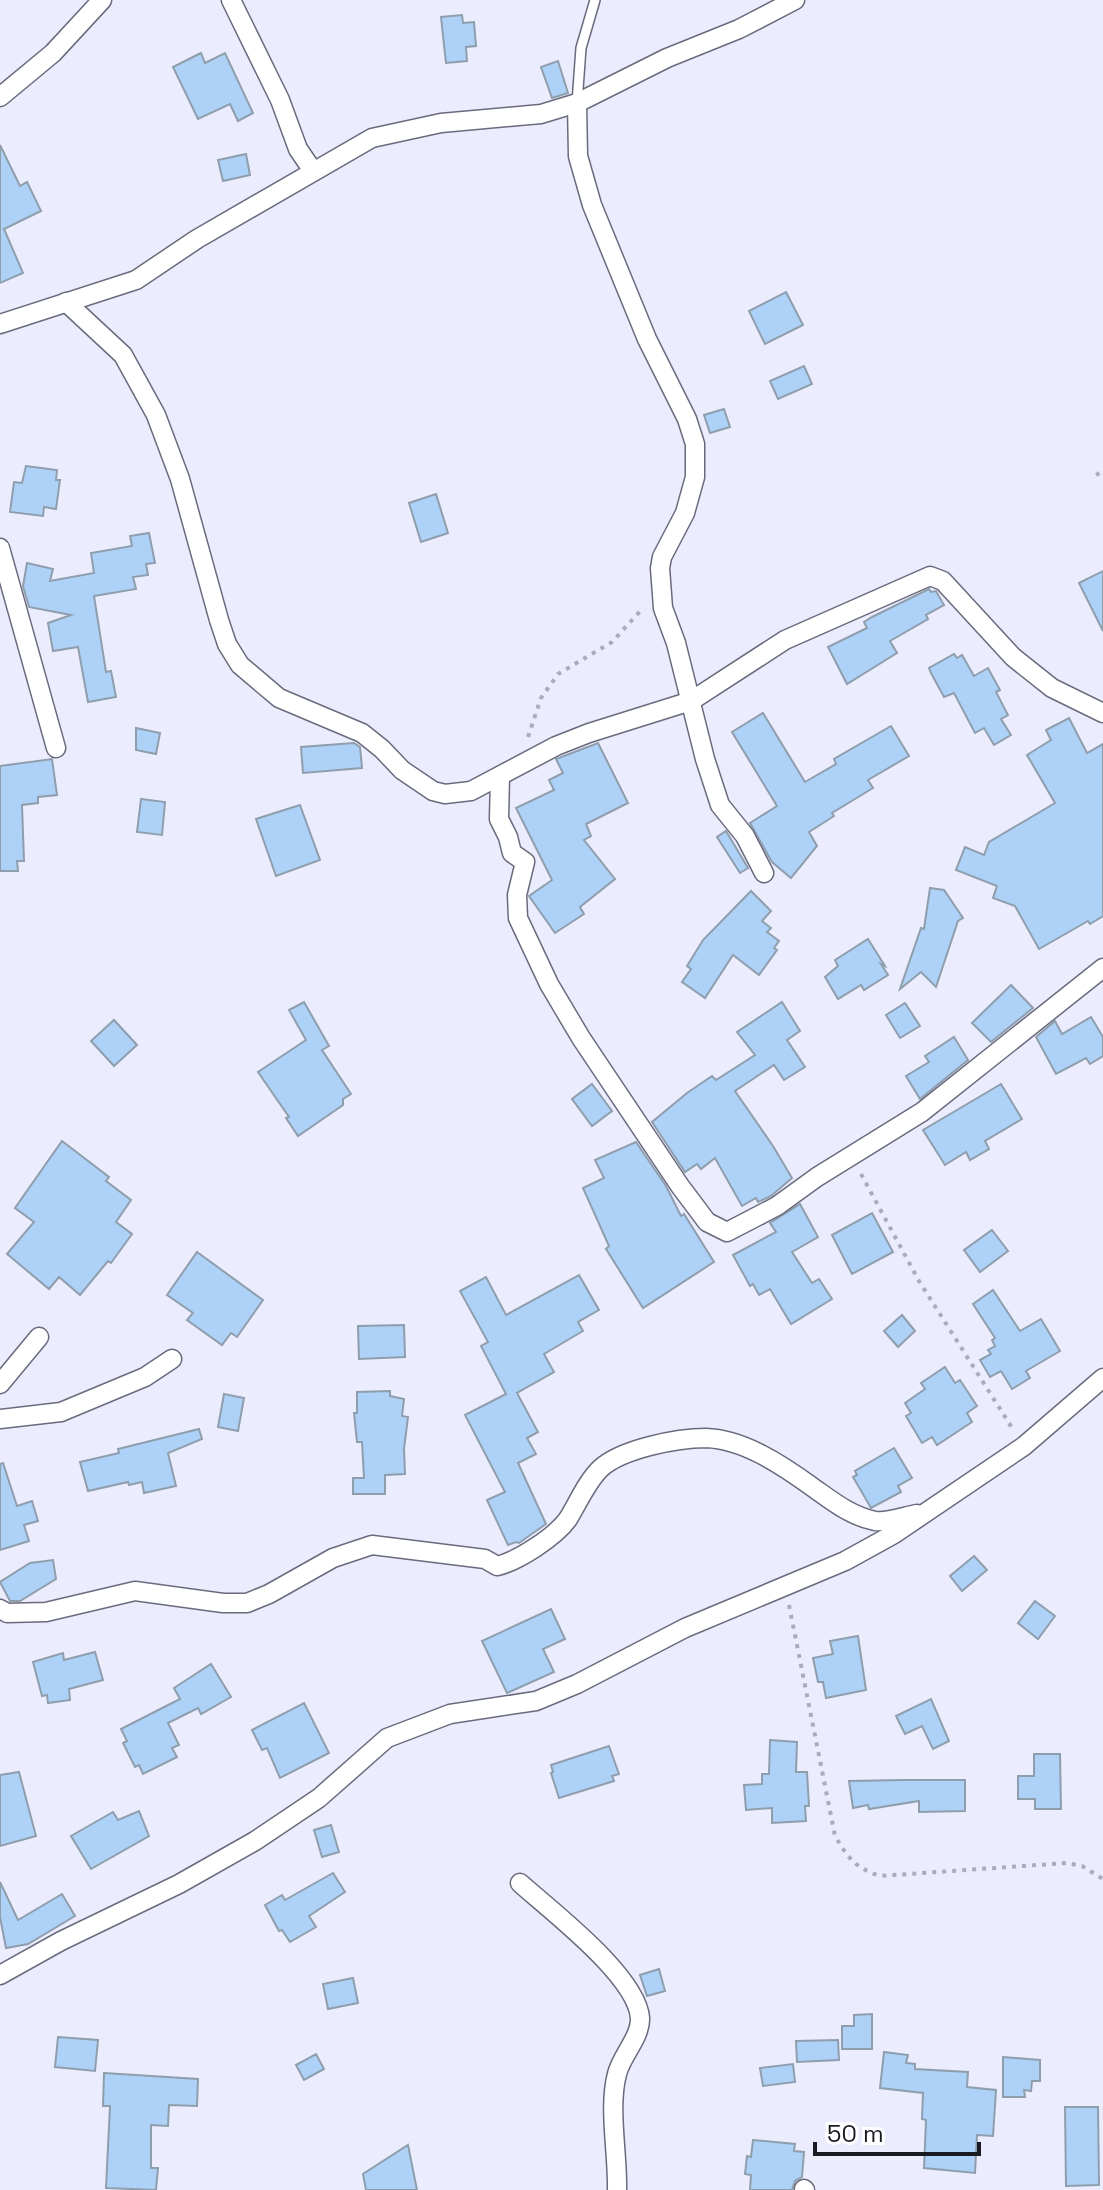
<svg xmlns="http://www.w3.org/2000/svg" width="1103" height="2190" font-family="'Space Grotesk',sans-serif">
	<rect width="100%" height="100%" fill="#ebedfe"/>
	<g fill="#aed2f7" stroke="#8f9ead" stroke-width="2">
		<polygon points="462,15 463,23 474,22 476,46 466,47 467,61 446,63 441,17"/>
		<polygon points="201,53 205,63 225,53 253,113 238,121 230,104 198,119 173,67"/>
		<polygon points="558,61 568,93 552,98 541,67"/>
		<polygon points="0,145 20,186 27,182 41,211 4,229 23,273 0,283"/>
		<polygon points="246,154 250,175 223,181 218,160"/>
		<polygon points="786,292 803,325 765,344 749,311"/>
		<polygon points="804,366 812,384 778,399 770,381"/>
		<polygon points="724,409 730,427 710,433 704,415"/>
		<polygon points="26,466 57,470 56,480 60,480 56,509 44,507 43,516 10,512 14,482 22,483"/>
		<polygon points="436,494 448,533 421,542 409,503"/>
		<polygon points="149,533 155,563 146,564 148,575 133,577 136,589 94,596 106,672 111,671 116,697 88,702 78,647 53,651 48,623 71,615 29,607 23,586 27,563 53,569 50,581 94,573 91,553 132,546 130,536"/>
		<polygon points="1103,571 1103,631 1079,583"/>
		<polygon points="929,589 931,592 936,591 944,605 926,615 928,619 890,641 897,653 847,684 828,647 867,628 864,622 872,617"/>
		<polygon points="954,654 957,658 962,655 974,676 988,668 1000,690 996,692 1008,715 1001,719 1011,735 994,745 984,728 975,733 954,693 944,697 931,673 929,668"/>
		<polygon points="763,713 805,782 836,764 834,759 891,726 909,756 868,780 873,788 832,813 834,816 809,832 817,846 791,878 772,862 750,823 777,806 732,732"/>
		<polygon points="1069,718 1087,753 1103,744 1103,916 1090,924 1088,921 1039,949 1015,906 993,898 997,886 956,870 965,847 984,855 989,842 1055,803 1027,755 1051,740 1046,730"/>
		<polygon points="136,728 160,733 156,754 136,750"/>
		<polygon points="354,743 360,747 362,768 303,773 301,747"/>
		<polygon points="598,743 628,803 586,824 591,836 584,840 615,879 580,907 584,914 555,933 529,896 552,880 516,808 554,790 549,780 563,773 556,759"/>
		<polygon points="52,759 57,795 38,797 38,803 22,805 24,861 17,861 18,871 0,871 0,766"/>
		<polygon points="141,799 165,802 162,835 137,832"/>
		<polygon points="300,805 320,860 276,876 256,819"/>
		<polygon points="726,831 748,868 740,873 717,837"/>
		<polygon points="930,888 944,890 963,918 958,921 936,987 921,972 900,989 921,928 924,929"/>
		<polygon points="751,891 771,911 762,921 771,928 767,932 779,941 774,948 777,950 759,975 733,955 705,998 682,982 691,969 687,966 703,940"/>
		<polygon points="868,939 885,966 881,964 888,975 864,990 861,985 838,999 825,977 838,966 835,960"/>
		<polygon points="1011,985 1033,1008 991,1042 972,1023"/>
		<polygon points="304,1002 329,1046 322,1050 351,1094 343,1099 343,1105 298,1136 286,1118 289,1117 258,1072 306,1040 289,1010"/>
		<polygon points="782,1002 800,1031 787,1040 805,1067 784,1080 774,1065 735,1091 773,1146 792,1178 771,1196 758,1202 756,1198 742,1206 715,1158 701,1169 697,1164 685,1172 652,1122 687,1093 712,1076 716,1080 755,1055 737,1032"/>
		<polygon points="905,1003 920,1026 900,1038 886,1015"/>
		<polygon points="1091,1017 1103,1037 1103,1056 1090,1064 1086,1058 1056,1074 1036,1037 1055,1021 1062,1034"/>
		<polygon points="114,1020 137,1045 114,1066 91,1041"/>
		<polygon points="954,1037 968,1060 920,1099 906,1076 929,1062 925,1056"/>
		<polygon points="592,1084 612,1111 592,1126 572,1099"/>
		<polygon points="1001,1084 1022,1119 985,1141 989,1149 970,1160 966,1152 945,1165 923,1130"/>
		<polygon points="62,1141 109,1177 106,1181 131,1200 116,1222 132,1234 111,1263 108,1261 80,1295 59,1277 49,1289 7,1254 34,1222 15,1208"/>
		<polygon points="636,1142 666,1186 681,1216 684,1214 714,1262 643,1308 606,1249 609,1246 583,1188 604,1178 595,1160"/>
		<polygon points="800,1204 818,1237 792,1252 812,1283 819,1279 832,1299 791,1324 770,1289 759,1295 753,1284 750,1286 733,1255 776,1232 770,1223"/>
		<polygon points="872,1213 893,1252 852,1274 832,1235"/>
		<polygon points="992,1230 1008,1251 980,1272 964,1250"/>
		<polygon points="197,1252 263,1300 237,1337 231,1333 222,1345 187,1320 193,1313 167,1295"/>
		<polygon points="579,1275 599,1310 578,1322 583,1331 544,1354 554,1372 517,1393 538,1432 527,1438 536,1454 518,1463 546,1524 519,1543 516,1542 508,1545 487,1500 505,1492 465,1415 506,1394 481,1346 488,1342 460,1291 486,1277 506,1315"/>
		<polygon points="993,1290 1020,1331 1041,1319 1060,1351 1026,1371 1030,1378 1012,1389 1001,1371 990,1377 980,1360 991,1354 988,1350 995,1346 992,1340 995,1338 973,1304"/>
		<polygon points="902,1315 915,1331 898,1347 884,1331"/>
		<polygon points="404,1325 405,1357 359,1359 358,1326"/>
		<polygon points="945,1367 955,1383 960,1380 977,1406 967,1413 972,1422 937,1445 932,1437 922,1443 906,1416 911,1413 905,1403 925,1389 921,1383"/>
		<polygon points="390,1391 390,1396 404,1399 402,1416 408,1417 404,1449 405,1474 385,1475 385,1494 353,1494 353,1478 364,1478 362,1442 357,1442 354,1413 357,1413 357,1392"/>
		<polygon points="224,1394 244,1398 238,1431 218,1427"/>
		<polygon points="199,1429 202,1439 168,1453 176,1486 144,1493 142,1482 129,1485 128,1482 88,1491 80,1462 119,1453 118,1449"/>
		<polygon points="894,1448 912,1478 898,1486 901,1492 871,1508 853,1477 857,1475 855,1471"/>
		<polygon points="3,1463 17,1506 32,1501 38,1521 24,1525 29,1541 0,1550 0,1464"/>
		<polygon points="974,1556 987,1570 962,1591 950,1576"/>
		<polygon points="53,1560 56,1579 20,1601 10,1601 0,1582 30,1563"/>
		<polygon points="1035,1601 1055,1616 1038,1639 1018,1623"/>
		<polygon points="551,1609 565,1639 543,1649 554,1672 507,1693 482,1641"/>
		<polygon points="858,1636 866,1690 826,1698 823,1682 818,1682 813,1658 833,1654 830,1641"/>
		<polygon points="95,1652 103,1680 69,1689 70,1700 48,1703 47,1695 42,1696 33,1662 63,1653 64,1660"/>
		<polygon points="211,1664 231,1697 201,1714 198,1708 168,1723 179,1745 172,1748 177,1757 143,1774 139,1765 135,1767 123,1743 127,1741 121,1729 180,1699 174,1688"/>
		<polygon points="931,1699 949,1741 933,1749 922,1726 905,1734 896,1716"/>
		<polygon points="304,1703 329,1753 280,1778 267,1748 262,1750 252,1730"/>
		<polygon points="770,1740 797,1742 796,1772 807,1772 809,1806 805,1806 806,1821 772,1823 772,1808 746,1810 744,1785 762,1784 762,1774 769,1774"/>
		<polygon points="609,1746 619,1774 612,1776 614,1781 559,1798 551,1773 553,1772 551,1765"/>
		<polygon points="1034,1754 1060,1754 1061,1809 1035,1809 1035,1799 1018,1799 1018,1776 1034,1776"/>
		<polygon points="19,1772 36,1836 0,1846 0,1775"/>
		<polygon points="903,1780 965,1780 965,1811 919,1812 919,1801 869,1809 868,1805 853,1808 849,1781"/>
		<polygon points="139,1811 149,1836 91,1869 71,1836 113,1812 118,1820"/>
		<polygon points="331,1825 339,1852 322,1857 314,1830"/>
		<polygon points="333,1873 345,1892 309,1916 316,1927 290,1942 282,1930 279,1931 265,1905 282,1895 285,1900"/>
		<polygon points="0,1882 18,1920 62,1894 75,1916 28,1944 6,1948 0,1917"/>
		<polygon points="659,1969 665,1991 647,1996 640,1975"/>
		<polygon points="353,1978 358,2003 328,2009 323,1984"/>
		<polygon points="872,2014 872,2049 842,2049 842,2026 854,2026 854,2015"/>
		<polygon points="58,2037 98,2040 95,2071 55,2067"/>
		<polygon points="838,2040 839,2060 797,2062 796,2041"/>
		<polygon points="884,2052 908,2055 906,2063 915,2064 915,2069 968,2072 967,2087 996,2090 993,2136 977,2135 975,2173 924,2168 926,2120 922,2119 923,2093 880,2088"/>
		<polygon points="316,2054 324,2069 304,2080 296,2065"/>
		<polygon points="1003,2057 1040,2060 1040,2081 1032,2081 1031,2091 1024,2090 1025,2097 1003,2097"/>
		<polygon points="793,2064 795,2082 763,2086 760,2068"/>
		<polygon points="104,2073 198,2079 197,2106 169,2105 168,2126 151,2125 151,2168 158,2168 156,2190 106,2188 110,2106 103,2106"/>
		<polygon points="1065,2107 1098,2107 1099,2185 1066,2186"/>
		<polygon points="753,2140 795,2144 794,2151 804,2152 802,2177 795,2181 792,2190 750,2190 751,2175 745,2174 747,2156 751,2157"/>
		<polygon points="408,2145 417,2190 366,2190 363,2174"/>
	</g>
	<g fill="none" stroke-linecap="round" stroke-linejoin="round">
		<defs>
			<polyline id="lane" points="577,103 581,48 595,0"/>
			<g id="street">
				<polyline points="231,0 280,100 298,149 313,171"/>
				<polyline points="0,97 53,53 102,0"/>
				<polyline points="577,103 578,156 592,205 647,339 687,419 695,444 695,477 685,513 662,557 660,568 663,608 676,643 705,759 720,805 745,836 764,873"/>
				<polyline points="66,302 123,355 156,415 180,479 219,620 227,644 240,665 279,698 362,733 382,749 402,770 433,791 445,794 471,791 556,746 589,733 691,701 785,640 930,576 943,581 1013,657 1052,688 1103,713"/>
				<polyline points="0,324 136,280 197,239 372,138 441,123 541,114 577,103 667,58 739,29 795,0"/>
				<polyline points="0,548 56,748"/>
				<polyline points="500,776 499,819 508,837 512,853 525,862 517,895 518,918 549,984 581,1038 680,1186 707,1222 727,1232 777,1206 817,1177 922,1112 1103,968"/>
				<polyline points="0,1384 39,1337"/>
				<polyline points="0,1419 61,1412 145,1377 172,1359"/>
				<path d="M0 1609 7 1613 46 1612 135 1591 223 1603H247L269 1594 333 1558 372 1545 485 1559 497 1566C518 1561 555 1537 568 1519 578 1503 587 1481 601 1468 622 1449 677 1438 706 1438 743 1439 782 1465 811 1486 831 1500 850 1516 875 1521 887 1523 905 1516 917 1514"/>
				<path d="M520 1883C551 1911 637 1976 640 2018 641 2037 621 2056 617 2074 608 2108 618 2154 617 2190"/>
				<polyline points="0,1975 61,1941 179,1884 255,1841 319,1798 387,1738 450,1714 536,1701 577,1684 685,1628 845,1561 894,1534 1024,1446 1103,1378"/>
				<polyline points="804,2189 805,2190"/>
			</g>
		</defs>
		<use href="#lane" stroke="#696b7d" stroke-width="12"/>
		<use href="#street" stroke="#696b7d" stroke-width="21"/>
		<g stroke="#aaacba" stroke-width="4" stroke-dasharray="4 6" stroke-linecap="butt">
			<polyline points="1096,475 1103,471"/>
			<polyline points="528,737 541,698 558,674 612,642 643,608"/>
			<polyline points="861,1174 919,1281 1014,1431"/>
			<path d="M789 1605 835 1836C849 1859 854 1867 880 1876L1066 1863 1082 1866 1103 1879"/>
		</g>
		<use href="#lane" stroke="#fff" stroke-width="9"/>
		<use href="#street" stroke="#fff" stroke-width="18"/>
	</g>
	<path d="M815 2142v12h164v-12" fill="none" stroke="#1a1b22" stroke-width="4"/>
	<text x="827" y="2142" font-size="24" fill="#1a1b22" stroke="#ffffff" stroke-width="6" paint-order="stroke">50 m</text>
</svg>
